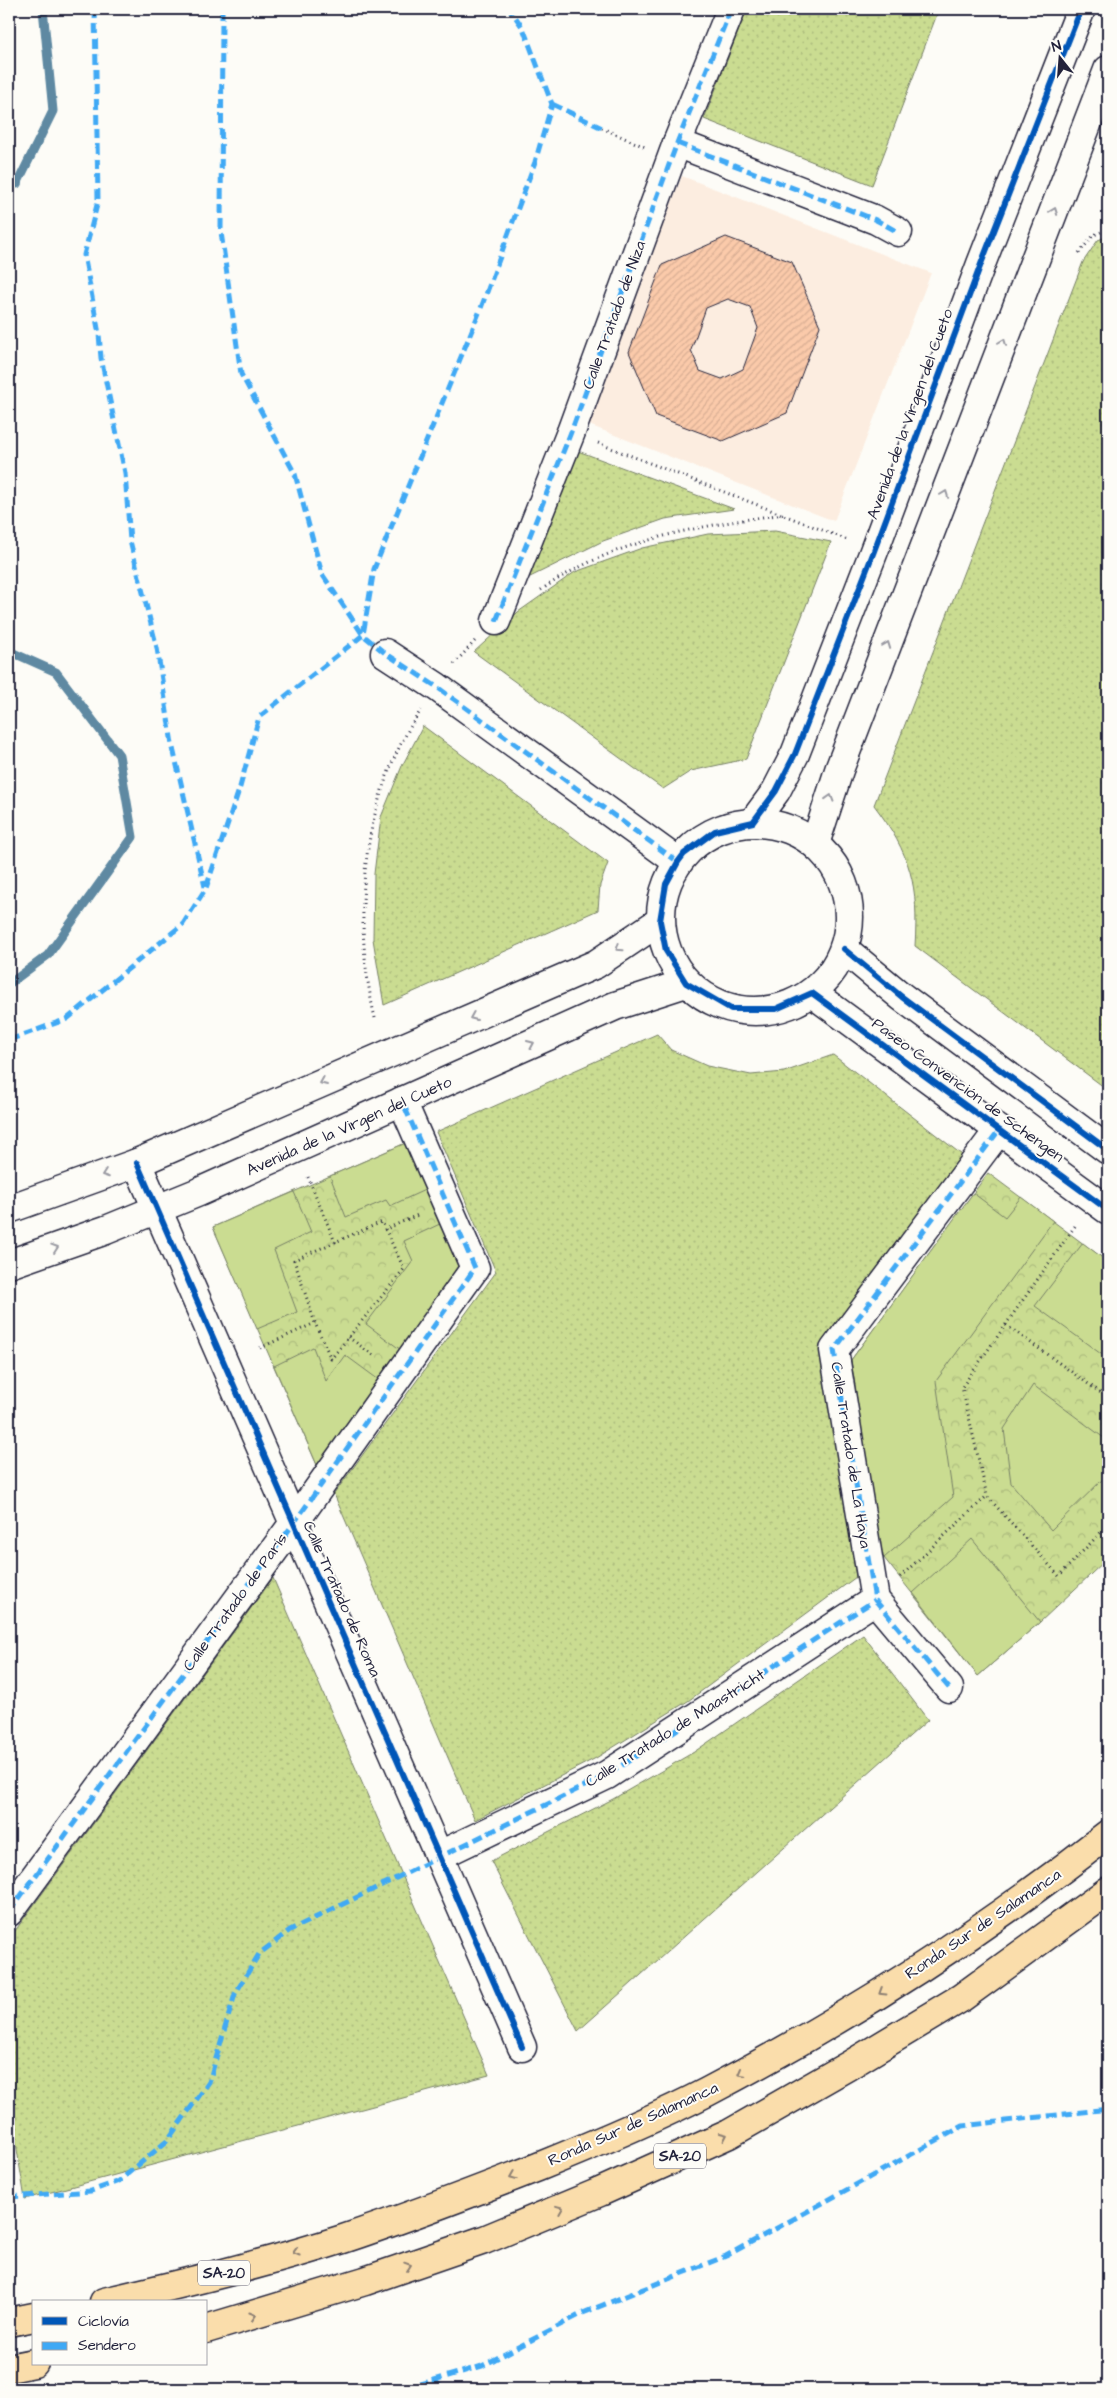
<svg xmlns="http://www.w3.org/2000/svg" width="1117" height="2398" font-family="'Architects Daughter',sans-serif">
	<defs>
		<pattern id="grass-dots" width="8" height="8" patternUnits="userSpaceOnUse" patternTransform="scale(1.25)"><rect width="8" height="8" fill="#cadc91"/><path d="M2 2h.1M6 6h.1" fill="none" stroke="#adbc7e" stroke-width="1.8" stroke-linecap="round"/></pattern>
		<pattern id="park-crowns" width="20" height="18" patternUnits="userSpaceOnUse" patternTransform="scale(1.25)"><rect width="20" height="18" fill="#cadc91"/><path d="M2 6a3 3 0 1 1 6 0M12 15a3 3 0 1 1 6 0" fill="none" stroke="#adbc7e"/></pattern>
		<pattern id="building-hatch" width="6" height="6" patternUnits="userSpaceOnUse" patternTransform="scale(1.25)"><rect width="6" height="6" fill="#fbcaaa"/><path d="M-1 1l2-2M0 6l6-6M5 7l2-2" fill="none" stroke="#d7ad93"/></pattern>
	</defs>
	<rect width="100%" height="100%" fill="#fdfcf7"/>
	<filter id="ink" filterUnits="userSpaceOnUse"><feTurbulence type="fractalNoise" baseFrequency=".02" numOctaves="2"/><feDisplacementMap in="SourceGraphic" scale="10" xChannelSelector="R" yChannelSelector="G"/><feConvolveMatrix kernelMatrix="1 2 1 2 8 2 1 2 1" color-interpolation-filters="sRGB"/></filter>
	<g filter="url(#ink)">
		<polygon fill="#fcede0" points="682,176 931,273 834,521 584,423"/>
		<g fill="url(#grass-dots)" stroke="#767f66">
			<polygon points="747,9 939,9 872,185 704,119"/>
			<path d="M1108 236V1090L915 946C919 886 911 854 874 805L1083 262 1098 240Z"/>
			<polygon points="578,451 734,509 665,519 603,541 526,579"/>
			<polygon points="775,531 831,542 746,759 691,771 663,789 474,652 518,612 575,572 642,548 708,534"/>
			<polygon points="423,726 608,863 600,885 598,910 384,1005 373,939 374,874 381,817 402,766"/>
			<polygon points="657,1034 671,1050 707,1066 751,1075 784,1072 833,1055 966,1158 824,1350 856,1577 688,1701 596,1758 475,1820 334,1494 496,1272 436,1132"/>
			<polygon points="273,1578 489,2075 25,2199 9,2100 9,1939"/>
			<polygon points="863,1635 928,1720 578,2031 491,1861 613,1799 694,1752"/>
		</g>
		<g fill="url(#park-crowns)" stroke="#767f66">
			<polygon points="408,1142 463,1266 317,1465 213,1227"/>
			<polygon points="988,1173 1108,1262 1108,1558 1040,1622 978,1676 880,1553 851,1360"/>
		</g>
		<g fill="#cadc91" stroke="#767f66">
			<polygon points="408,1142 429,1188 390,1206 386,1200 346,1217 330,1176"/>
			<polygon points="294,1192 311,1232 274,1250 297,1312 257,1329 213,1227"/>
			<polygon points="973,1193 1005,1217 1021,1197 1053,1221 936,1381 953,1497 884,1558 880,1553 851,1360"/>
			<polygon points="444,1222 463,1266 401,1350 366,1324 413,1261 404,1241"/>
			<polygon points="1083,1243 1108,1262 1108,1359 1035,1306"/>
			<polygon points="313,1347 326,1381 345,1355 379,1380 317,1465 274,1366"/>
			<polygon points="1033,1385 1108,1441 1108,1474 1051,1530 1011,1483 1004,1429"/>
			<polygon points="972,1539 1040,1622 978,1676 913,1593"/>
		</g>
		<g fill="none" stroke-linecap="round" stroke-linejoin="round">
			<g stroke="#5e89a2" stroke-width="9">
				<polyline points="9,183 17,184 53,111 43,9"/>
				<polyline points="9,651 56,672 119,755 133,837 48,955 9,984"/>
			</g>
		</g>
		<path fill="url(#building-hatch)" stroke="#22223b" fill-rule="evenodd" d="M726 237 792 262 820 326 787 413 723 441 656 416 629 352 662 265ZM728 299 750 307 758 328 743 369 722 379 700 371 691 350 706 308Z"/>
		<g fill="none" stroke-linecap="round" stroke-linejoin="round">
			<defs>
				<g id="street">
					<polyline points="677,143 876,220 898,232"/>
					<polyline points="496,621 571,432 677,143 731,9"/>
					<polyline points="385,653 437,687 678,862"/>
					<polyline points="844,949 902,997 1108,1150"/>
					<polyline points="812,993 1108,1210"/>
					<polyline points="137,1163 522,2047"/>
					<polyline points="949,1688 875,1600 834,1350 999,1130"/>
					<polyline points="440,1855 607,1775 875,1600"/>
					<polyline points="9,1912 294,1523 475,1268 402,1101"/>
				</g>
				<g id="secondary">
					<polyline points="753,822 776,791 795,754 874,551 981,264 1081,9"/>
					<circle cx="755" cy="917" r="94"/>
					<polyline points="815,844 839,770 1108,70"/>
					<polyline points="9,1209 137,1163 596,964 660,921"/>
					<polyline points="9,1264 106,1230 199,1192 615,1006 686,983"/>
				</g>
				<g id="highway">
					<path d="M104 2302C185 2283 265 2264 343 2239 409 2217 474 2192 538 2167 595 2144 653 2120 707 2092 849 2018 983 1932 1108 1834"/>
					<polyline points="9,2322 34,2317"/>
					<polyline points="206,2329 365,2281 484,2240 600,2192 729,2134 848,2066 961,1998 1108,1891"/>
					<polyline points="9,2368 34,2363"/>
				</g>
			</defs>
			<use href="#street" stroke="#22223b" stroke-width="31"/>
			<use href="#secondary" stroke="#22223b" stroke-width="31"/>
			<use href="#highway" stroke="#22223b" stroke-width="31"/>
			<g stroke="#22223b" stroke-width="3" stroke-dasharray="1 4" stroke-linecap="butt">
				<polyline points="602,128 645,147"/>
				<polyline points="1079,253 1094,235 1108,229"/>
				<polyline points="598,443 848,540"/>
				<path d="M541 590C613 540 698 526 784 514"/>
				<polyline points="454,664 475,641"/>
				<path d="M375 1018C351 916 361 798 421 710"/>
				<polyline points="308,1177 335,1242 294,1260 315,1323 331,1359 404,1269 382,1222 335,1242"/>
				<polyline points="1075,1226 962,1387 987,1496 1059,1576 1108,1525"/>
				<polyline points="384,1230 420,1214"/>
				<polyline points="1006,1325 1108,1398"/>
				<polyline points="348,1337 376,1357"/>
				<polyline points="260,1348 315,1323"/>
				<polyline points="900,1577 987,1496"/>
			</g>
			<use href="#street" stroke="#fdfcf7" stroke-width="28"/>
			<use href="#secondary" stroke="#fdfcf7" stroke-width="28"/>
			<use href="#highway" stroke="#faddab" stroke-width="28"/>
			<g stroke="#3fa9f5" stroke-width="5" stroke-dasharray="10 5" stroke-linecap="butt">
				<polyline points="95,9 98,201 84,255 99,334 101,358 125,473 130,541 157,648 172,744 205,887"/>
				<polyline points="222,9 221,232 241,374 295,474 322,574 363,635 385,653 437,687 678,862"/>
				<polyline points="552,104 602,128"/>
				<polyline points="677,143 876,220 898,232"/>
				<polyline points="496,621 571,432 677,143 731,9"/>
				<polyline points="9,1040 67,1019 183,924 206,888 240,787 259,717 363,635 374,569 481,308 535,162 552,104 523,28 510,9"/>
				<polyline points="949,1688 875,1600 834,1350 999,1130"/>
				<polyline points="9,1912 294,1523 475,1268 402,1101"/>
				<polyline points="9,2197 91,2191 119,2181 167,2141 209,2082 235,1994 259,1954 290,1930 607,1775 875,1600"/>
				<polyline points="434,2380 443,2389"/>
				<polyline points="404,2389 482,2366 583,2313 726,2256 963,2126 1108,2109"/>
			</g>
			<defs>
				<g id="cycleway">
					<polyline points="1081,9 981,264 874,551 795,754 776,791 753,822 715,831 684,854 678,862 666,884 660,921 666,951 686,983 731,1009 776,1009 812,993 1108,1210"/>
					<polyline points="844,949 902,997 1108,1150"/>
					<polyline points="137,1163 522,2047"/>
				</g>
			</defs>
			<use href="#cycleway" stroke="#fdfcf7" stroke-width="9"/>
			<use href="#cycleway" stroke="#0057b8" stroke-width="6"/>
		</g>
		<defs><path id="oneway-chevron" d="M-2-3.5L2.5 0L-2 3.5" fill="none" stroke-width="1.6" stroke-linecap="round" stroke-linejoin="round" transform="scale(1.25)"/></defs>
		<g stroke="#9a9aa2">
			<use href="#oneway-chevron" transform="translate(1054 211) rotate(-69)"/>
			<use href="#oneway-chevron" transform="translate(1003 342) rotate(-69)"/>
			<use href="#oneway-chevron" transform="translate(945 494) rotate(-69)"/>
			<use href="#oneway-chevron" transform="translate(887 645) rotate(-69)"/>
			<use href="#oneway-chevron" transform="translate(830 798) rotate(-73)"/>
			<use href="#oneway-chevron" transform="translate(619 948) rotate(146)"/>
			<use href="#oneway-chevron" transform="translate(473 1017) rotate(157)"/>
			<use href="#oneway-chevron" transform="translate(531 1044) rotate(-24)"/>
			<use href="#oneway-chevron" transform="translate(323 1082) rotate(157)"/>
			<use href="#oneway-chevron" transform="translate(105 1174) rotate(160)"/>
			<use href="#oneway-chevron" transform="translate(55 1248) rotate(-19)"/>
		</g>
		<g stroke="#8e8073">
			<use href="#oneway-chevron" transform="translate(882 1992) rotate(148)"/>
			<use href="#oneway-chevron" transform="translate(741 2073) rotate(151)"/>
			<use href="#oneway-chevron" transform="translate(724 2136) rotate(-25)"/>
			<use href="#oneway-chevron" transform="translate(513 2176) rotate(158)"/>
			<use href="#oneway-chevron" transform="translate(560 2209) rotate(-22)"/>
			<use href="#oneway-chevron" transform="translate(296 2252) rotate(164)"/>
			<use href="#oneway-chevron" transform="translate(408 2266) rotate(-19)"/>
			<use href="#oneway-chevron" transform="translate(253 2316) rotate(-17)"/>
		</g>
	</g>
	<g text-anchor="middle" dominant-baseline="central" stroke-width="4" stroke-linejoin="round" paint-order="stroke">
		<g fill="#fdfcf7" stroke="#646373" stroke-width="1">
			<rect x="654" y="2143.5" width="52" height="25" rx="4"/>
			<rect x="198" y="2260.5" width="52" height="25" rx="4"/>
		</g>
		<g font-size="15" font-weight="bold" fill="#22223b">
			<text x="680" y="2156">SA-20</text>
			<text x="224" y="2273">SA-20</text>
		</g>
		<g font-size="16" fill="#22223b" stroke="#fdfcf7">
			<text transform="translate(614 315) rotate(-70)">Calle Tratado de Niza</text>
			<text transform="translate(910 414) rotate(-70)">Avenida de la Virgen del Cueto</text>
			<text transform="translate(968 1090) rotate(36)">Paseo Convención de Schengen</text>
			<text transform="translate(349 1126) rotate(-24)">Avenida de la Virgen del Cueto</text>
			<text transform="translate(851 1455) rotate(81)">Calle Tratado de La Haya</text>
			<text transform="translate(342 1599) rotate(66)">Calle Tratado de Roma</text>
			<text transform="translate(235 1602) rotate(-54)">Calle Tratado de París</text>
			<text transform="translate(675 1728) rotate(-32)">Calle Tratado de Maastricht</text>
			<text transform="translate(983 1924) rotate(-34)">Ronda Sur de Salamanca</text>
			<text transform="translate(633 2124) rotate(-24)">Ronda Sur de Salamanca</text>
		</g>
	</g>
	<rect width="1117" height="2398" fill="none" stroke="#fdfcf7" stroke-width="30"/>
	<rect x="15" y="15" width="1087" height="2368" fill="none" stroke="#22223b" stroke-width="2" filter="url(#ink)"/>
	<rect x="32" y="2300" width="175" height="65" fill="#fdfcf7" stroke="#a5a5ac"/>
	<rect x="42" y="2317" width="25" height="8" fill="#0057b8" stroke="#a5a5ac"/>
	<text x="78" y="2326" font-size="15" fill="#22223b">Ciclovía</text>
	<rect x="42" y="2342" width="25" height="8" fill="#3fa9f5" stroke="#a5a5ac"/>
	<text x="78" y="2350" font-size="15" fill="#22223b">Sendero</text>
	<g transform="translate(1060 58) rotate(343)" stroke="#fdfcf7" stroke-width="4" paint-order="stroke">
	<path d="M0-4L9 19L0 12L-9 19Z" fill="#22223b"/>
	<text y="-8" font-size="14" font-weight="bold" text-anchor="middle" fill="#22223b">N</text>
	</g>
</svg>
